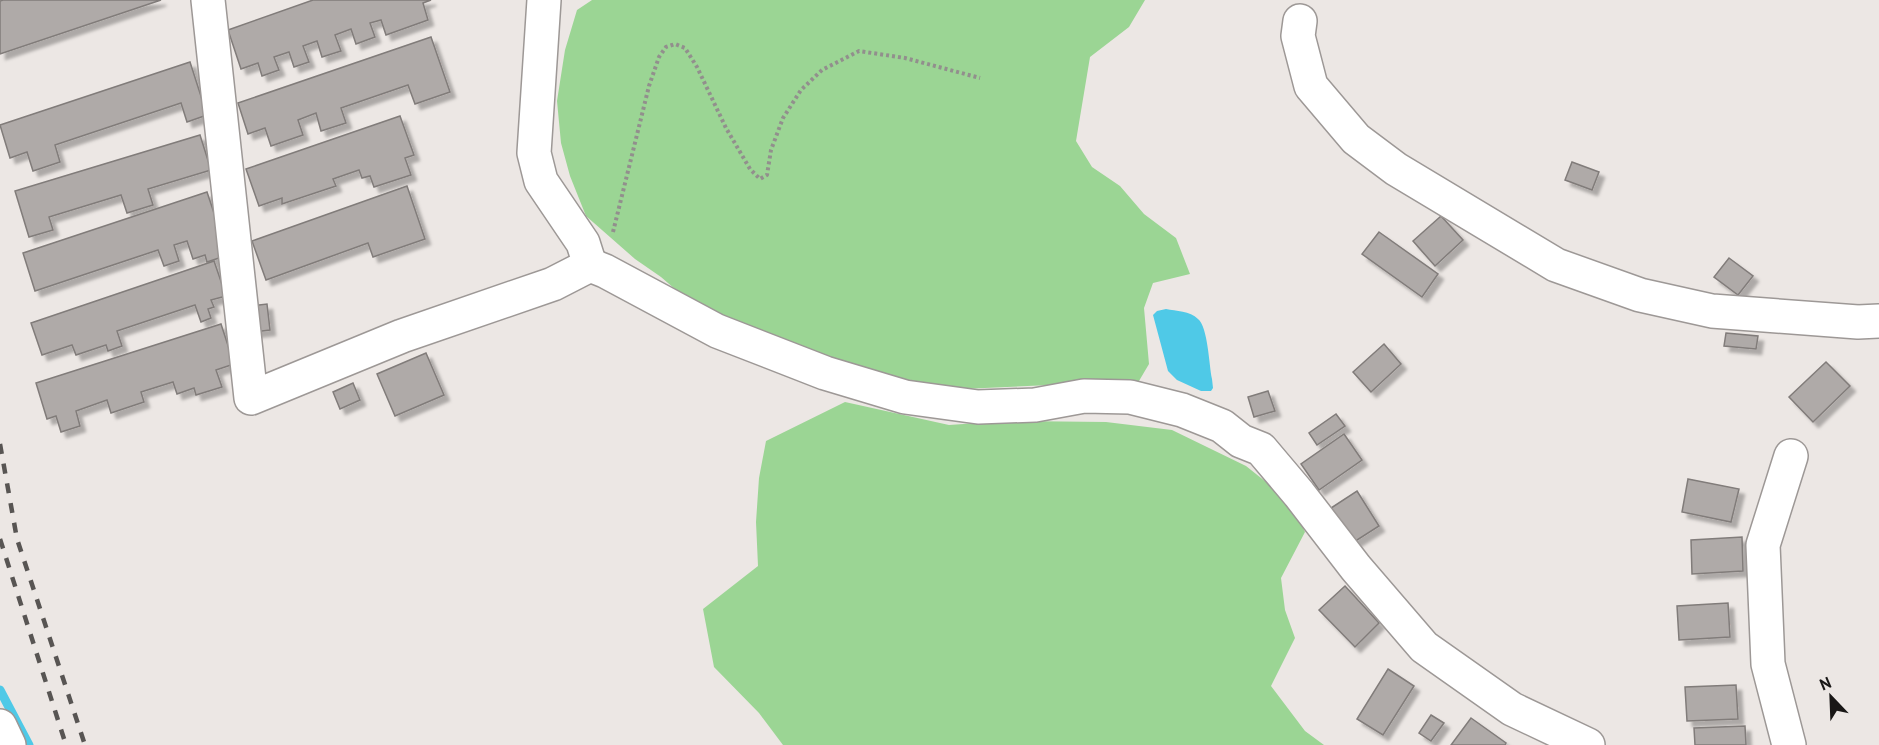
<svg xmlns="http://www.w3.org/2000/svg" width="1879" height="745" font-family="'PT Sans',sans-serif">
	<defs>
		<filter id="shadow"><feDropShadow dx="5.5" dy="5.5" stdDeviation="1.5" flood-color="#0004"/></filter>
	</defs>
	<rect width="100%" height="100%" fill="#ece7e4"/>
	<g fill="#9bd594">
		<polygon points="592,0 1145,0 1129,27 1090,57 1076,141 1092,167 1120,186 1144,214 1176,238 1190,274 1153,283 1144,308 1149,364 1136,386 1073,384 940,390 873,371 747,329 690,302 661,277 635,259 586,216 570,176 561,143 557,101 565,50 577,10"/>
		<polygon points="845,402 949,425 1007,421 1106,422 1172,430 1246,466 1291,502 1305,532 1281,578 1285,610 1295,638 1271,686 1305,731 1324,745 783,745 759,713 714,667 703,609 758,566 756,522 759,478 766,441"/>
	</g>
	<path fill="#4fc9e7" d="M1166 309C1176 311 1190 311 1198 319 1208 327 1209 365 1212 379L1213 388 1211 391H1201L1177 380 1168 371 1153 315 1157 311Z"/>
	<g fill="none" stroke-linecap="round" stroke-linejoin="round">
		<polyline stroke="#4fc9e7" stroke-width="9" points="0,690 29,745"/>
	</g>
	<g fill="#afaaa8" stroke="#817c7a" stroke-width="1.5" filter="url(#shadow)">
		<polygon points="3,0 161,0 0,54 0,1"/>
		<polygon points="313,0 431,0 423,3 428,20 386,35 381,20 370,23 375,37 356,44 351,29 335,35 341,51 322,57 317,41 303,46 309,62 294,67 289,52 274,57 279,70 262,76 258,63 241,69 228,30"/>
		<polygon points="431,37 450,92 415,104 408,85 341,108 346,123 321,131 316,113 298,120 303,135 271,146 265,128 248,134 238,103"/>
		<polygon points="190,62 207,115 187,122 181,103 55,145 60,162 33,171 27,152 10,158 0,125"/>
		<polygon points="400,116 414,155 405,158 411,175 374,187 370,176 362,178 359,170 333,179 336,186 282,204 282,198 259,206 246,169"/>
		<polygon points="200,135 211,170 148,189 153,205 127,213 121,195 49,217 53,230 29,237 15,191"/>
		<polygon points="1572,162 1599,172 1592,190 1565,180"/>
		<polygon points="407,186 425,239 373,257 368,243 266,280 252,241"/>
		<polygon points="207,192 228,255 207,262 205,255 193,259 187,241 174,245 179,261 164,266 158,250 35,291 23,253"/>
		<polygon points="1441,216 1463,240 1435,266 1413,241"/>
		<polygon points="1379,232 1438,274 1422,297 1362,254"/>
		<polygon points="1729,258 1753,276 1738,295 1714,277"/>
		<polygon points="214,261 226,296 211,300 214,307 208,309 211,318 201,322 195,305 117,331 122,346 108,351 106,345 76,355 72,345 42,355 31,323"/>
		<polygon points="267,304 270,330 254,332 251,306"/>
		<polygon points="221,324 234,364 216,370 222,387 196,395 194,388 177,394 173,382 141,392 144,402 111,413 107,400 76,411 80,426 61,432 56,416 47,419 36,383"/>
		<polygon points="1726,333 1758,336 1756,349 1724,346"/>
		<polygon points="1384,344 1401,364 1371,392 1353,372"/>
		<polygon points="426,353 444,395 395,416 377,374"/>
		<polygon points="1826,362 1850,386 1813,422 1789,397"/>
		<polygon points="353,383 360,400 340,409 333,392"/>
		<polygon points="1268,391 1275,411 1254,417 1248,397"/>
		<polygon points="1336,414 1345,426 1317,445 1309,433"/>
		<polygon points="1344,434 1362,460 1319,490 1301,464"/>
		<polygon points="1688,479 1739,489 1731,522 1682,512"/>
		<polygon points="1357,491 1379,526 1354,542 1331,508"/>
		<polygon points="1742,537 1743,571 1692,574 1691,540"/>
		<polygon points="1345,586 1379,623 1355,647 1319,610"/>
		<polygon points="1728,603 1730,637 1679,640 1677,606"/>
		<polygon points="1388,669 1414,686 1383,735 1357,719"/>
		<polygon points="1736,685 1738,719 1687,721 1685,687"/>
		<polygon points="1431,715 1444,723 1431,741 1419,733"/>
		<polygon points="1471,718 1506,743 1505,745 1451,745"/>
		<polygon points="1745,726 1746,745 1695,745 1694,728"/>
	</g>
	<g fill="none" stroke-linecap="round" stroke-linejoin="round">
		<defs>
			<g id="street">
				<polyline points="208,0 251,398 402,336 553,284 590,265 605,271 717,331 825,373 905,397 978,407 1035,405 1084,396 1130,397 1182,410 1222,426 1241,441 1261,449 1299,494 1356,568 1424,647 1512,709 1588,745"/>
				<polyline points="544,0 534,153 541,181 583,243 590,265"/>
				<polyline points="1300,21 1298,36 1311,86 1356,139 1396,169 1556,265 1640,295 1712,311 1858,322 1879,321"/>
				<polyline points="0,726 9,745"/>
				<polyline points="1789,745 1768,664 1763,545 1791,456"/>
			</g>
		</defs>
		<use href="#street" stroke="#9d9896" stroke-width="36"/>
		<polyline stroke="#928f8d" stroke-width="4" stroke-dasharray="3 3" stroke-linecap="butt" points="613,232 649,86 659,57 666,47 675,44 685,48 697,67 726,128 750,169 760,179 767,175 771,150 783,118 801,90 822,70 859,51 905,58 980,78"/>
		<use href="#street" stroke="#fff" stroke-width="33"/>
		<g stroke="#585553" stroke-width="4.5" stroke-dasharray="10 10" stroke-linecap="butt">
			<polyline points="0,444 17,539 85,745"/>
			<polyline points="0,539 66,745"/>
		</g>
	</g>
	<g transform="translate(1831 697) rotate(337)" stroke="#ece7e4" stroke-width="4.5" paint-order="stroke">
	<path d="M0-4.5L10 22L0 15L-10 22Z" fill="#191716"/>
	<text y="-9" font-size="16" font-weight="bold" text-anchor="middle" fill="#191716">N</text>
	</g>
</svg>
